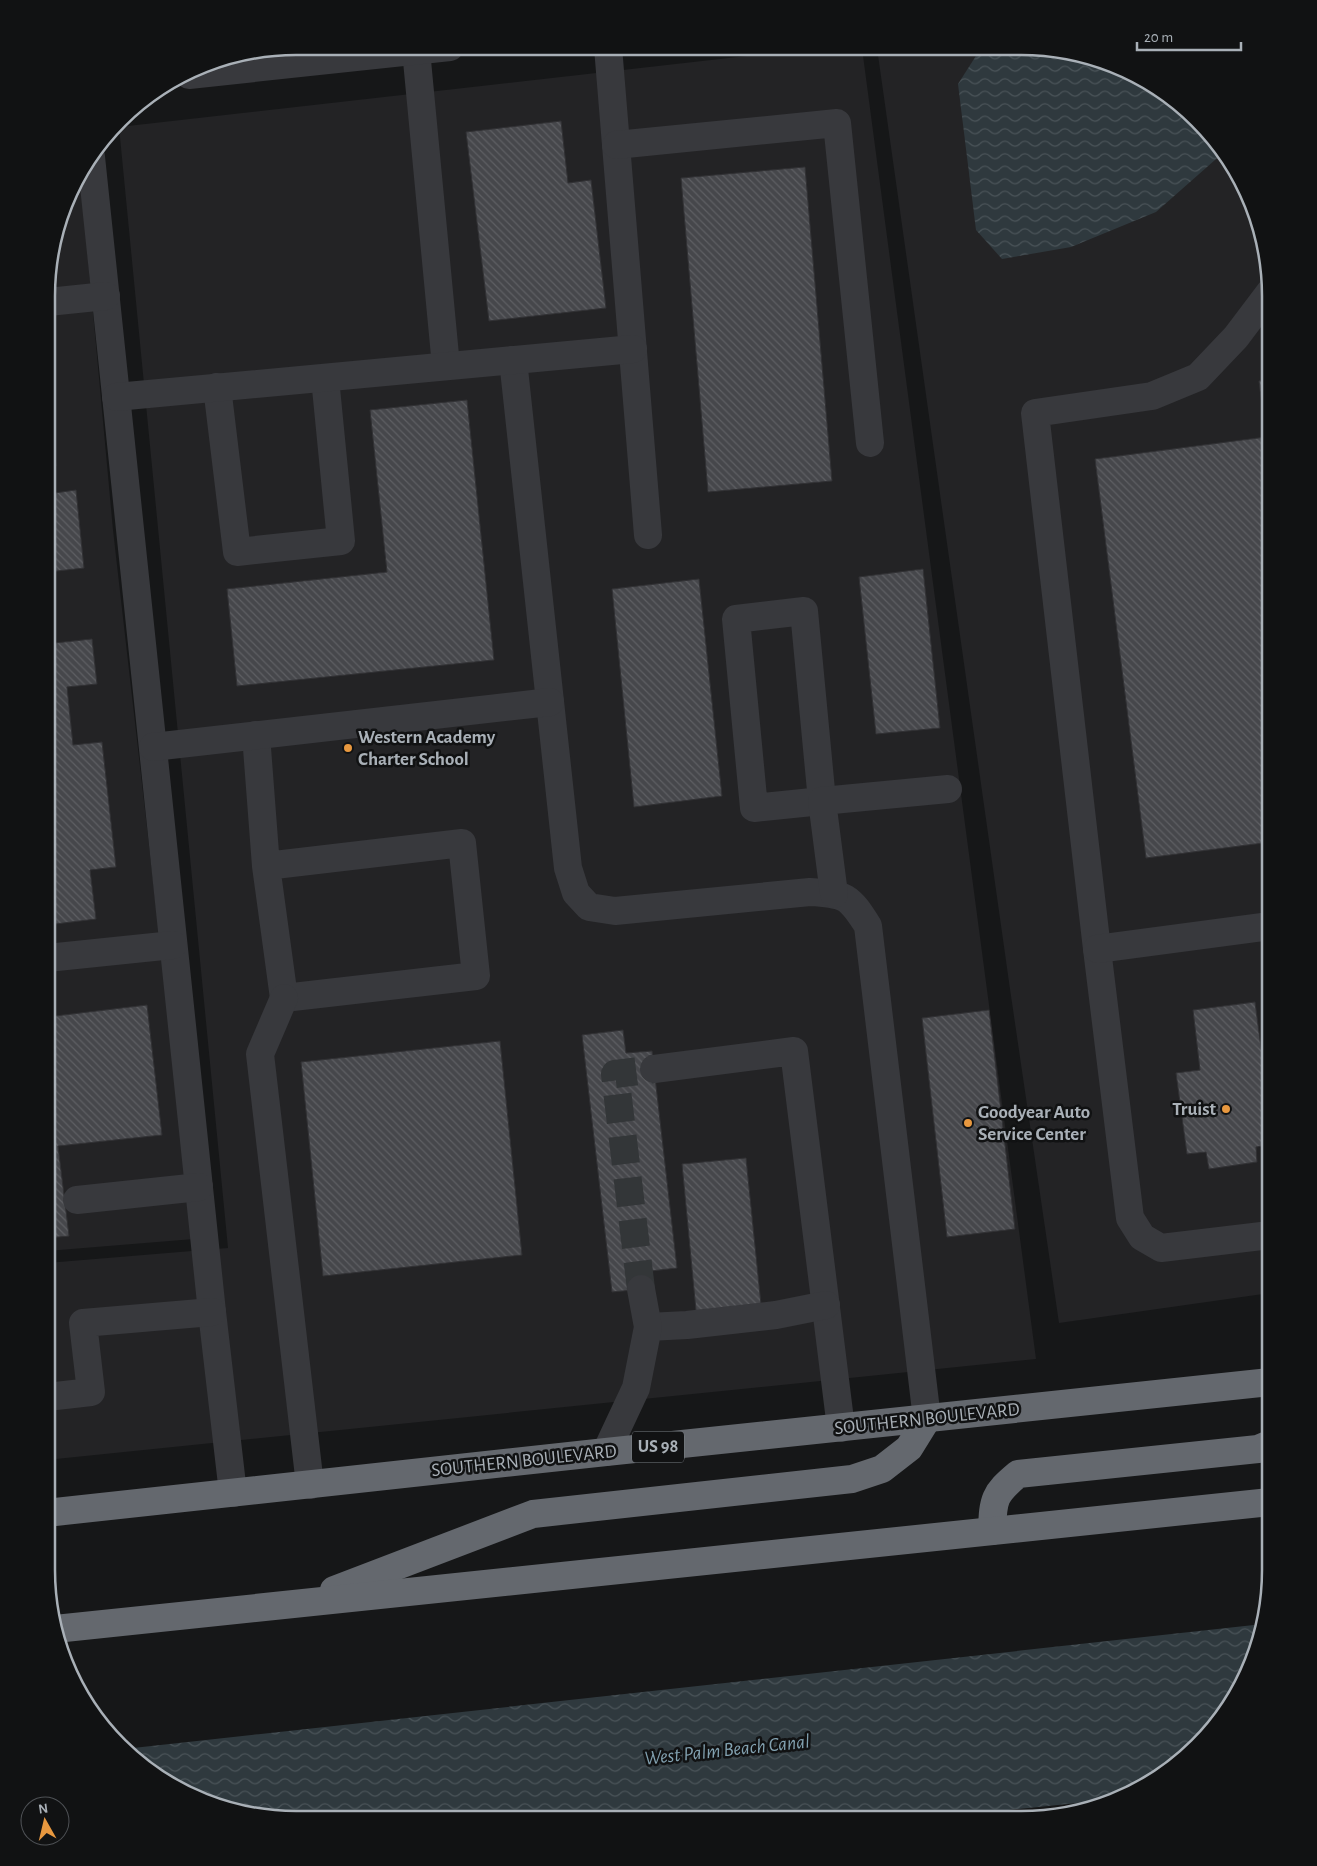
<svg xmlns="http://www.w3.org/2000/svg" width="1317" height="1866" font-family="'Alegreya Sans',sans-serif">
	<defs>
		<pattern id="water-waves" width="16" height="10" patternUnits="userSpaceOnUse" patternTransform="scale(1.25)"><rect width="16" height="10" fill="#2f393e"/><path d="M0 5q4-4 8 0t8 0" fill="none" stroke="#4a5358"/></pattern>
		<pattern id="building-back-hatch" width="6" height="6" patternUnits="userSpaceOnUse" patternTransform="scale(1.25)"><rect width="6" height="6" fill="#46474b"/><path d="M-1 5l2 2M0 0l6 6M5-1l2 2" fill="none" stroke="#5e5f63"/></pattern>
	</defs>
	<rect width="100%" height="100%" fill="#161718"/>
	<g fill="#232325">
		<polygon points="816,48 862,48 1036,1359 46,1460 47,1263 228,1248 119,127"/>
		<polygon points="877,48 1054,48 1116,65 1173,98 1219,144 1245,186 1262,232 1271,296 1270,1293 1059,1323 1010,989"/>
		<polygon points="80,171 113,530 194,1239 47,1251 48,263"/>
	</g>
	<g fill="url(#water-waves)">
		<polygon points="981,48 1054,48 1116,65 1173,98 1219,144 1224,152 1156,212 1071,247 1002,259 976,230 958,84"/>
		<polygon points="1263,1624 1257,1650 1228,1709 1185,1758 1131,1794 1117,1799 919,1819 264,1818 201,1801 144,1768 124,1749"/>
	</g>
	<g fill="url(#building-back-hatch)" stroke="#313134">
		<polygon points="561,121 568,183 591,180 606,308 489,321 466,132"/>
		<polygon points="805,167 832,481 708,492 681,178"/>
		<polygon points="1271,379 1271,842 1146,858 1095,459 1266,437 1259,381"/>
		<polygon points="48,395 56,466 48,467"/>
		<polygon points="467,400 494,660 237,686 227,589 387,572 370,410"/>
		<polygon points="76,490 84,568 48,572 48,494"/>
		<polygon points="923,569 940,728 876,734 859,577"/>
		<polygon points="48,578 55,643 92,639 97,684 67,687 73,745 102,742 116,867 90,870 96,919 47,925"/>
		<polygon points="699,579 722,796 634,807 612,589"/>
		<polygon points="1255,1002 1263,1063 1270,1062 1270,1145 1256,1147 1257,1162 1209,1169 1206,1152 1187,1154 1176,1073 1200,1070 1193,1010"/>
		<polygon points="147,1005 162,1135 58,1146 69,1236 47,1238 47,1017"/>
		<polygon points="989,1010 1015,1229 947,1237 922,1018"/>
		<polygon points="623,1030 626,1053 652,1051 677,1268 651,1271 653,1288 612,1292 582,1035"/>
		<polygon points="500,1041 522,1255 323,1276 301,1062"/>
		<polygon points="746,1158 762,1314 697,1321 682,1164"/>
	</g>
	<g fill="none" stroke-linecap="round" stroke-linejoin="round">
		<polyline stroke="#333638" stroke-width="28" stroke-dasharray="28 14" stroke-linecap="butt" points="641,1289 615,1074 654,1069"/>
		<g stroke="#38393d" stroke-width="28">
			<polyline points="608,47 648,535"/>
			<polyline points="416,50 446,366"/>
			<polyline points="189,75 450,47"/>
			<polyline points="616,145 837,123 870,443"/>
			<polyline points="91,157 212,1312 233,1493"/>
			<polyline points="1270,292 1236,337 1198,377 1152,396 1035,413 1097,949 1130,1218 1142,1237 1161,1248 1270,1235"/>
			<polyline points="48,302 106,296"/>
			<path d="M513 360 568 868 576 893 589 907 615 911 810 892C846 894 849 896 868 926L927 1419"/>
			<polyline points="217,387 237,552 341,541 325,378"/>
			<polyline points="116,397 633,349"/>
			<polygon points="804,611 822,801 754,808 736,619"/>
			<polyline points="256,735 266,866 284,998 476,976 462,843 266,866"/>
			<polyline points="153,747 550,702"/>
			<polyline points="834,894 822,801 948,789"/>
			<polyline points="1097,949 1270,926"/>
			<polyline points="47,958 173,945"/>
			<polyline points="284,998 260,1054 310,1485"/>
			<polyline points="654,1069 794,1051 841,1428"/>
			<polyline points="77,1200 199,1187"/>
			<polyline points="648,1327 687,1325 776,1315 826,1305"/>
			<polyline points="47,1397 91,1392 83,1323 212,1312"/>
			<polyline points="606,1452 636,1388 648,1327 641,1289"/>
		</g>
		<g stroke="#64686e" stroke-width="28">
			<polyline points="46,1513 606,1452 1270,1382"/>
			<path d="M992 1531C993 1499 994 1494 1018 1474L1258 1449 1270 1444"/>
			<polyline points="334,1590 533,1514 852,1479 882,1469 909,1448 927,1419"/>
			<polyline points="55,1629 1270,1502"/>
		</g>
	</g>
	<g fill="#e8983f" stroke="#111213" stroke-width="2">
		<circle cx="348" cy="748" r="5"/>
		<circle cx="1226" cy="1109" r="5"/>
		<circle cx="968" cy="1123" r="5"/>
	</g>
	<g text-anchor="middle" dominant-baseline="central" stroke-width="5" stroke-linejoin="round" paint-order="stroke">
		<rect fill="#111213" stroke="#7b8186" stroke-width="1" x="632" y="1431.5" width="52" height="31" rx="4"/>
		<g font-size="18" font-weight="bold" fill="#a9b0b7">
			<text x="658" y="1447">US 98</text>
		</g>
		<g font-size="19" font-weight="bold" fill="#a9b0b7" stroke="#111213" text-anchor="start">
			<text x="358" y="737">Western Academy<tspan x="358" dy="22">Charter School</tspan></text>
			<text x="1216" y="1109" text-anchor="end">Truist</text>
			<text x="978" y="1112">Goodyear Auto<tspan x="978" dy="22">Service Center</tspan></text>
		</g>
		<g font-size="19" fill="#a9b0b7" stroke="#111213">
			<text transform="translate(927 1419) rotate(-6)">SOUTHERN BOULEVARD</text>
			<text transform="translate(524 1461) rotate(-6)">SOUTHERN BOULEVARD</text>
		</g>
		<g font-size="20" font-style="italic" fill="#82a1b0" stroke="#111213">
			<text transform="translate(727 1750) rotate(-6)">West Palm Beach Canal</text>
		</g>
	</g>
	<path d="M0 0H1317V1866H0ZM296 55H1021A241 241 0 0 1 1262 296V1570A241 241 0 0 1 1021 1811H296A241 241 0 0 1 55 1570V296A241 241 0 0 1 296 55Z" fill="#111213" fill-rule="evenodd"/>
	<path fill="none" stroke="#a9b0b7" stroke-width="2.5" d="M296 55H1021A241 241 0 0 1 1262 296V1570A241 241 0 0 1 1021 1811H296A241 241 0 0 1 55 1570V296A241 241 0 0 1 296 55Z"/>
	<g transform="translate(45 1821) rotate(352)"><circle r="24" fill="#111213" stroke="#4e5155"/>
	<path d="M0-4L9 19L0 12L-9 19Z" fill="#e8983f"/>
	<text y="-8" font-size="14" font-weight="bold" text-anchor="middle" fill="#a9b0b7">N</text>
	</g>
	<path d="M1137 42v8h104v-8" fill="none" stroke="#a9b0b7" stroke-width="2.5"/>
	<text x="1144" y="42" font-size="15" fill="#a9b0b7" stroke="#111213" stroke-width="4" paint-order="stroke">20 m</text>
</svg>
